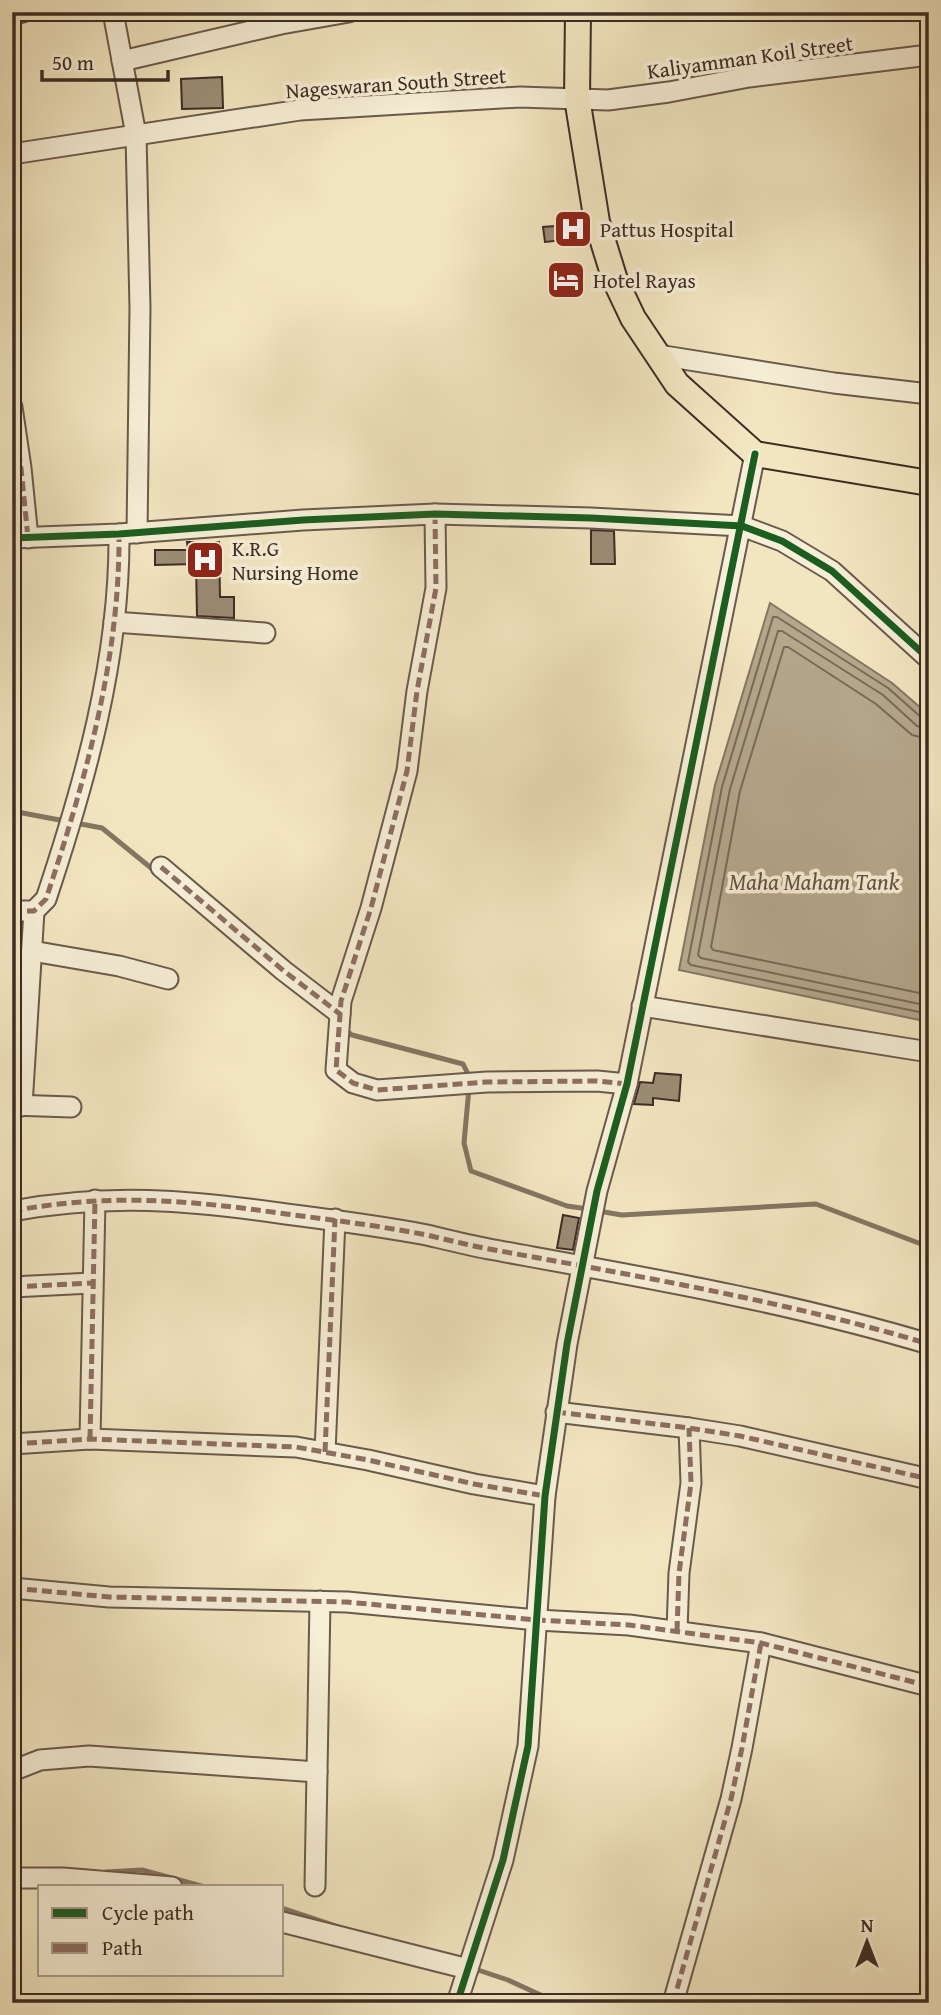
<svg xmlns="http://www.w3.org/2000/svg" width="941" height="2015" font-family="'Gentium Book Plus',serif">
	<rect width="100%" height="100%" fill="#f2e6c1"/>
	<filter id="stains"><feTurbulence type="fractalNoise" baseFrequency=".00286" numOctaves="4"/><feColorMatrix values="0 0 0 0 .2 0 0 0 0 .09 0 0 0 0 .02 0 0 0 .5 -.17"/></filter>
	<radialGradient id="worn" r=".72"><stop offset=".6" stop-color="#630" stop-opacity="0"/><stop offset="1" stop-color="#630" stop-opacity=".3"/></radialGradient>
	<polygon fill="#b4a78c" stroke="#847663" stroke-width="2" points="770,603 892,683 929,715 929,1022 679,970 715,785"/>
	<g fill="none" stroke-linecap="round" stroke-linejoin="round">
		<g stroke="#786a58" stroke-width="2">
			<polyline points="929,720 922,718 888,688 777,617 773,617 722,787 688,962 691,965 929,1014"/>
			<polyline points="929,729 917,726 883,695 782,631 778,631 730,789 698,955 701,958 929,1006"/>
			<polyline points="929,739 912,735 876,704 788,647 784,647 740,791 711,947 713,950 929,995"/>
		</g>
		<g stroke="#847663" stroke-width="5">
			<polyline points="12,811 102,828 156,872"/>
			<polyline points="344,1029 352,1035 463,1064 470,1078"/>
			<polyline points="469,1088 464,1143 471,1171 567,1206 588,1209"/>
			<polyline points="598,1211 622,1215 816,1204 929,1247"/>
			<polyline points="106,1872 142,1870 205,1887"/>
			<polyline points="282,1908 345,1929"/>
			<polyline points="472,1968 508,1980 558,2003"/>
		</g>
	</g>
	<g fill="#9b8d76" stroke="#3c2c25" stroke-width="2">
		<polygon points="222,77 223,108 182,109 181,79"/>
		<polygon points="582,224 583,238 545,242 543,227"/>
		<polygon points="591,530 614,531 615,564 591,564"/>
		<polygon points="187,542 219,542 220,597 234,597 234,618 197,616 196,564 155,565 155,550 188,550"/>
		<polygon points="655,1073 681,1075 679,1101 653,1098 653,1105 634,1104 640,1082 653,1083"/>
		<polygon points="563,1215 579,1218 573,1250 557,1248"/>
	</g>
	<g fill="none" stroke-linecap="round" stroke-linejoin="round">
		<defs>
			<g id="minor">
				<polyline points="113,12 136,135 140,308 137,533"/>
				<polyline points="12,15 23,12"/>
				<polyline points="122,61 281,24 349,12"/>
				<polyline points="12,154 300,110 520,97 608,100 669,92 749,77 929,55"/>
				<polyline points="658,355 834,383 929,394"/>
				<polyline points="12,407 21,468 28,538"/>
				<polyline points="435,514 436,588 417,691 407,771 371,908 341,1001 336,1070 353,1083 377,1090 487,1082 597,1081 627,1084"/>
				<polyline points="12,538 119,534 303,520 435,514 591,518 742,526 782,541 832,571 929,659"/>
				<polyline points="114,622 265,633"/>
				<polyline points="161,867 284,971 340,1014"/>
				<path d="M12 911H34L46 899C85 782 120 659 119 534"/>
				<polyline points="32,951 119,966 168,979"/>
				<polyline points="642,1006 929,1052"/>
				<polyline points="12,1105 71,1107"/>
				<polyline points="22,1106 34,911"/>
				<path d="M12 1211C109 1193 189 1200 286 1214 333 1220 380 1226 427 1235 448 1240 468 1245 489 1249 637 1276 785 1301 929 1344"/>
				<polyline points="12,1287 92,1283"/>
				<polyline points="556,1412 689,1428 740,1436 929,1479"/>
				<polyline points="90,1439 95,1200"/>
				<polyline points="12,1444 90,1439 296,1447 368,1460 474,1484 545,1496"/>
				<polyline points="325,1452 335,1219"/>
				<polyline points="12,1588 109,1597 347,1602 537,1620 629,1625 761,1643 929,1686"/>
				<polyline points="677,1631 679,1573 691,1483 689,1428"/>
				<polyline points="12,1771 40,1760 89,1756 317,1772"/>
				<polyline points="12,1878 63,1878 172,1887"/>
				<polyline points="315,1886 320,1601"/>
				<polyline points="282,1922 468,1969"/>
				<polyline points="457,2003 503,1860 528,1746 545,1496 567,1344 597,1191 627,1084 755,454"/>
				<polyline points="673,2003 731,1799 742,1748 761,1643"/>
			</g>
			<polyline id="major" points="578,12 577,98 597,222 615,280 633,318 677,384 755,454 929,483"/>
		</defs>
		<use href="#minor" stroke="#6a5a4c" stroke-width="23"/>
		<use href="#major" stroke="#3c2c25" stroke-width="28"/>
		<use href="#minor" stroke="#f7efd7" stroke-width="19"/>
		<use href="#major" stroke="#f2e6c1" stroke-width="24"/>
		<g stroke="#8d6e63" stroke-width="5" stroke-dasharray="10 5" stroke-linecap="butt">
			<polyline points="12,407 21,468 28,538"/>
			<polyline points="435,514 436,588 417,691 407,771 371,908 341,1001 336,1070 353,1083 377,1090 487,1082 597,1081 627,1084"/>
			<polyline points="161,867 284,971 340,1014"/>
			<path d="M12 911H34L46 899C85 782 120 659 119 534"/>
			<path d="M12 1211C109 1193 189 1200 286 1214 333 1220 380 1226 427 1235 448 1240 468 1245 489 1249 637 1276 785 1301 929 1344"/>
			<polyline points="12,1287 92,1283"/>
			<polyline points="556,1412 689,1428 740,1436 929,1479"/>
			<polyline points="90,1439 95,1200"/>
			<polyline points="12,1444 90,1439 296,1447 368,1460 474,1484 545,1496"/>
			<polyline points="325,1452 335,1219"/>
			<polyline points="12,1588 109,1597 347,1602 537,1620 629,1625 761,1643 929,1686"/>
			<polyline points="677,1631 679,1573 691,1483 689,1428"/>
			<polyline points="673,2003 731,1799 742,1748 761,1643"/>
		</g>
		<defs>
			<g id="cycleway">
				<polyline points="12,538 119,534 303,520 435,514 591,518 742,526 782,541 832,571 929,659"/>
				<polyline points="457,2003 503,1860 528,1746 545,1496 567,1344 597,1191 627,1084 755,454"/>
			</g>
		</defs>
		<use href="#cycleway" stroke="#f7efd7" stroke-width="11"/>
		<use href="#cycleway" stroke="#1b5e20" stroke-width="7"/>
	</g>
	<defs>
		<symbol id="hospital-square" viewBox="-11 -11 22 22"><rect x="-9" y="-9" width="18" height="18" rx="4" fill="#8f2418" stroke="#f7efd7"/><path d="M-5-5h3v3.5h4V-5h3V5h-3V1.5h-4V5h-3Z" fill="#fff"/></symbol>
		<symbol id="hotel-square" viewBox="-11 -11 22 22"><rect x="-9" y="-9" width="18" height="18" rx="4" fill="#8f2418" stroke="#f7efd7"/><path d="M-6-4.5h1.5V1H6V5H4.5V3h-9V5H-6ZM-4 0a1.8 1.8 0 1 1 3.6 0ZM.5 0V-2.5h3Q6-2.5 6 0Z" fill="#fff"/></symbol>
	</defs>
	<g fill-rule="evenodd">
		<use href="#hospital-square" x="551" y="207" width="44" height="44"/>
		<use href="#hotel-square" x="544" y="258" width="44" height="44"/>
		<use href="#hospital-square" x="183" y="538" width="44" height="44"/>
	</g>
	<g text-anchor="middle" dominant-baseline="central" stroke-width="7" stroke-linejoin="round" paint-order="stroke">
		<g font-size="21" fill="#3c2c25" stroke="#f7efd7">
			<text transform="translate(750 57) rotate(-8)">Kaliyamman Koil Street</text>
			<text transform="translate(396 83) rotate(-4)">Nageswaran South Street</text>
		</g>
		<g font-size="21" fill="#3c2c25" stroke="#f7efd7" text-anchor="start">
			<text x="600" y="229">Pattus Hospital</text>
			<text x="593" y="280">Hotel Rayas</text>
			<text x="232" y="548">K.R.G<tspan x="232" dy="24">Nursing Home</tspan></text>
		</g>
		<g font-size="23" font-style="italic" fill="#605144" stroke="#f7efd7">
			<text x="814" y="881">Maha Maham Tank</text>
		</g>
	</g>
	<rect width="941" height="2015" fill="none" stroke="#f2e6c1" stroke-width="42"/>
	<rect x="14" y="14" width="913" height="1987" fill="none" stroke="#3c2c25" stroke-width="3.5"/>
	<rect x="21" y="21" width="899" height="1973" fill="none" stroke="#3c2c25" stroke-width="2"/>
	<rect x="38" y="1885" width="245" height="91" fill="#f7efd7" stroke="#aca190" stroke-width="2"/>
	<rect x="52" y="1908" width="35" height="10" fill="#1b5e20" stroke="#aca190" stroke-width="2"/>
	<text x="102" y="1920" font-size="21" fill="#3c2c25">Cycle path</text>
	<rect x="52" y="1943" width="35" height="10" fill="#8d6e63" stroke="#aca190" stroke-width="2"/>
	<text x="102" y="1955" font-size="21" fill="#3c2c25">Path</text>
	<g transform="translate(867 1942)" stroke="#f7efd7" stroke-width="5" paint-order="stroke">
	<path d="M0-5L12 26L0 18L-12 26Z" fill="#3c2c25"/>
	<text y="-10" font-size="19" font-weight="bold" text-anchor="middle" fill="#3c2c25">N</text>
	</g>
	<path d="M42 70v10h126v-10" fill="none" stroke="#3c2c25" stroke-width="3.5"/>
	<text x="52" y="70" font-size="21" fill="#3c2c25" stroke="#f7efd7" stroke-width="5" paint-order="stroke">50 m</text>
	<rect width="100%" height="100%" filter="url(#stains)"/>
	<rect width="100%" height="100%" fill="url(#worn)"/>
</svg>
